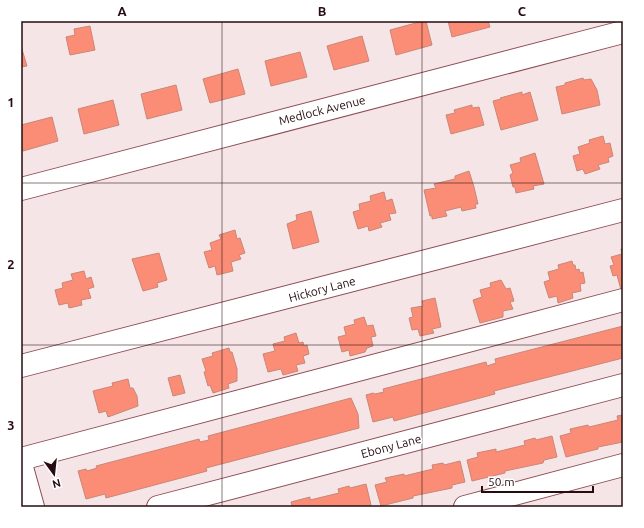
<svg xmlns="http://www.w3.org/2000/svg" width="644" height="528" font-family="Ubuntu,sans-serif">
	<rect width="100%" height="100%" fill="#f5e5e6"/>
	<g fill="#fb8d76" stroke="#ca8677">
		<polygon points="423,21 426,21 432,45 396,55 390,30"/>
		<polygon points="448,21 488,21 490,27 452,37"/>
		<polygon points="90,26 95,50 70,55 66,37 75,35 74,29"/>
		<polygon points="362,36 369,61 334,70 327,46"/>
		<polygon points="21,46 27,66 21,67"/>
		<polygon points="300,52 307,77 271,86 265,61"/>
		<polygon points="238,69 245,94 210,103 203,79"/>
		<polygon points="583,78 584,80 591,79 597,90 600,105 562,114 556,87 565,85 565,83"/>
		<polygon points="176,85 182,110 147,119 141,94"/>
		<polygon points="522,92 522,95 530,92 538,120 501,130 493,101 501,99 500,98"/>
		<polygon points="113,100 119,125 84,134 78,109"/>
		<polygon points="472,105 472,108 479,107 484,125 451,134 446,115 455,113 454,110"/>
		<polygon points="52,117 58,141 23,151 21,143 21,125"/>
		<polygon points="603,136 605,144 610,143 613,156 608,158 609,162 598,165 600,169 585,174 583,169 577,171 573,156 580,154 578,147 590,143 589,140"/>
		<polygon points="535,153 544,184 533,186 534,189 516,193 515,187 513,187 510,175 513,173 510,165 521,162 520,158"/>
		<polygon points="469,171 474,187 478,204 475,204 476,208 462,211 461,207 445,211 447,216 432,219 432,216 430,216 424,190 436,188 434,184 455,179 455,176"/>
		<polygon points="384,192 386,201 392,199 396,213 389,214 391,220 380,223 382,227 369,231 368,226 358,229 353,212 360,210 359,204 371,201 370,196"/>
		<polygon points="311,211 319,242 293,249 287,224 297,220 296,215"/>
		<polygon points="235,230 237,239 240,238 245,253 239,255 241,259 231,262 233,271 217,275 215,266 209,268 204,252 212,250 210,243 221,239 219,235"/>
		<polygon points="621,249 623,249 623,290 621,290 617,275 613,276 610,266 614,265 611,257 622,254"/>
		<polygon points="159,253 167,280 157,283 158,287 143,291 132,259"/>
		<polygon points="572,261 573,265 575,265 576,270 579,269 580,273 583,272 585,283 580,284 581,291 572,293 573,298 558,303 557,296 549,298 544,282 550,280 548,272 559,269 558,265"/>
		<polygon points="84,271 86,279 91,277 94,287 88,289 91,298 81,300 82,305 69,308 68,303 59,305 55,290 63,288 62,283 73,280 71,274"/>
		<polygon points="501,280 506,289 510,288 514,301 510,302 513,309 503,311 503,317 480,323 473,300 482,297 480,290 491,287 490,283"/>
		<polygon points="435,298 441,327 432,329 434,333 420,336 418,329 412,330 409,318 413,317 411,308 423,306 422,301"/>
		<polygon points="364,317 367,326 373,325 376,336 371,337 373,346 367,348 365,352 350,356 349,350 342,352 338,337 346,335 344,327 355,324 354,320"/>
		<polygon points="623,326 623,358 494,391 495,394 394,421 393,417 373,422 366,395 373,393 375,394 384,392 383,389 486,362 487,366 496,363 495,359"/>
		<polygon points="296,333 299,343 303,342 304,346 307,345 309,354 303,356 305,363 296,365 298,371 283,375 281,369 268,372 263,354 275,351 273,344 285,341 284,337"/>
		<polygon points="229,348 230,352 232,352 237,369 237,381 228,384 229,388 213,393 210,385 208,386 204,372 206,371 202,359 213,356 212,353"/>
		<polygon points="180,375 185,393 173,396 168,378"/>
		<polygon points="128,379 130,388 133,388 137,396 138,406 108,417 106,411 99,413 93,391 113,386 112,383"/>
		<polygon points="351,398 358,414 359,428 206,468 207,471 106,498 105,494 86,499 78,471 86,469 87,471 97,468 96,466 199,439 200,442 209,440 208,436"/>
		<polygon points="623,415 623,442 598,447 598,449 566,457 560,436 571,433 570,429 588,425 589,427 618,420 617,416"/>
		<polygon points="552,436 557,457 544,460 543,463 505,471 505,473 472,481 467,460 478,457 477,453 496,449 496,452 525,445 524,441 535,438 536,440"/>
		<polygon points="460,461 465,482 452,485 452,488 413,496 413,498 381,506 375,485 387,482 385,478 404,474 404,476 433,469 432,465 443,463 444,465"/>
		<polygon points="366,484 371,505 363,507 287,507 292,506 291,502 310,497 310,500 339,493 338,489 349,486 350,488"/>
	</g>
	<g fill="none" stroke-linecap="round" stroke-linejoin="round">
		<defs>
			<g id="minor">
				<polyline points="21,189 623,32"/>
				<polyline points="21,366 623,210"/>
				<polyline points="21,459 623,300"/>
				<polyline points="21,464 33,507"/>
				<polyline points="158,507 623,385"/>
				<polyline points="465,507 623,465"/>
			</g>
		</defs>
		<use href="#minor" stroke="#8d4c54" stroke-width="24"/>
		<use href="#minor" stroke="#fff" stroke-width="22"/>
	</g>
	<path fill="none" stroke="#260c10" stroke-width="1" stroke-opacity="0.55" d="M222 21V507M422 21V507M21 183H623M21 345H623"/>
	<g text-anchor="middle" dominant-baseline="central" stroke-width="3" stroke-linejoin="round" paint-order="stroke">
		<g font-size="12" fill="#260c10" stroke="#fff">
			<text transform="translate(322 110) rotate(-14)">Medlock Avenue</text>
			<text transform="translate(322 289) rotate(-15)">Hickory Lane</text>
			<text transform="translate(391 446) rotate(-15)">Ebony Lane</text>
		</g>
	</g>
	<rect width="644" height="528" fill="none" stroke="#ffffff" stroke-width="44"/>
	<g transform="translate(54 474) rotate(165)" stroke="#ffffff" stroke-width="3" paint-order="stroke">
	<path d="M0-3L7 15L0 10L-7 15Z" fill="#260c10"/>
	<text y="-6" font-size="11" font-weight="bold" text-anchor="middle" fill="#260c10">N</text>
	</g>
	<path d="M482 486v6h111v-6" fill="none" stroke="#260c10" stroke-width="2"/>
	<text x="488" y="486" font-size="12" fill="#260c10" stroke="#ffffff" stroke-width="3" paint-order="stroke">50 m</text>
	<rect x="22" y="22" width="600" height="484" fill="none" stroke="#260c10" stroke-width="1.5"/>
	<g font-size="13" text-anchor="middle" font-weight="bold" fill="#260c10">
		<text x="122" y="16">A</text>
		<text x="322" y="16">B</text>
		<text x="522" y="16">C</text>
		<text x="11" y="107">1</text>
		<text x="11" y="269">2</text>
		<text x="11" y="430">3</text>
	</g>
</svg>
